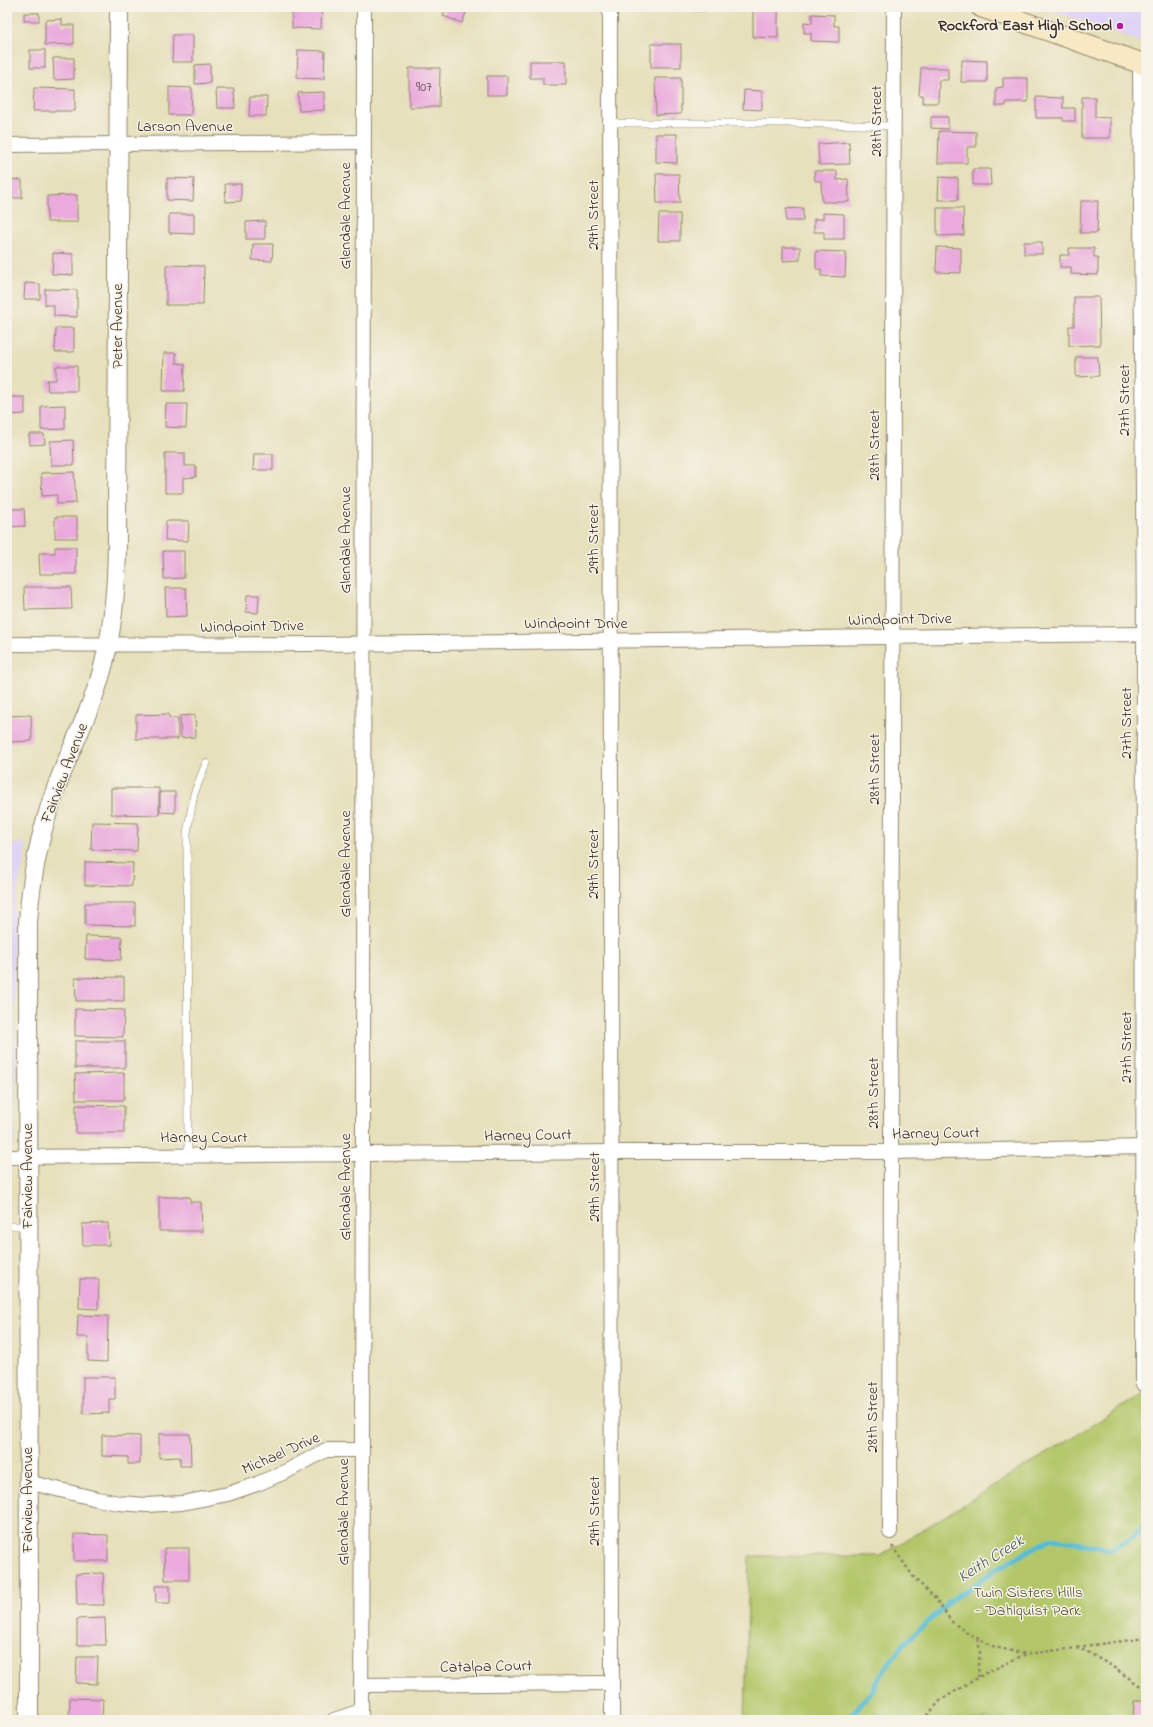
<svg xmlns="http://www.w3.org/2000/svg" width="1153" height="1727" font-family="'Indie Flower',sans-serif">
	<rect width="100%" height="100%" fill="#f7f3e8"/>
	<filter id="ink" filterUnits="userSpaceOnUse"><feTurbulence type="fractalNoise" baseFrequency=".025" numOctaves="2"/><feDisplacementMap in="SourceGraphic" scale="8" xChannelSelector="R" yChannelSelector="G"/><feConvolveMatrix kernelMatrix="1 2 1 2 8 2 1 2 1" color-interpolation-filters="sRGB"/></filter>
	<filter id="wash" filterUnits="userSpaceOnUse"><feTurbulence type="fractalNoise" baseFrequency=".012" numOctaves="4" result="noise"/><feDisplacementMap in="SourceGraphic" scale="16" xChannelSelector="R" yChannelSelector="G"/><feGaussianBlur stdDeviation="0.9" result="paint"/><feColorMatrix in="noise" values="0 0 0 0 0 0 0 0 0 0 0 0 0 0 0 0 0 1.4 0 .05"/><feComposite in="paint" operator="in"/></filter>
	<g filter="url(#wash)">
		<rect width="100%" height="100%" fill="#e6e0bb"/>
		<g fill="#dfd4f5">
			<polygon points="1043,7 1146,7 1146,44"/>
			<polygon points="7,844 27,844 14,910 15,1136 13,1144 7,1148"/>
		</g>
		<polygon fill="#b3c76b" stroke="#777844" points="1146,1392 1146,1720 745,1720 749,1556 880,1556"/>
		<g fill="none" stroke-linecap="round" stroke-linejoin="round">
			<polyline stroke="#52bbd0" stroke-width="5" points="847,1720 872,1691 882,1673 904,1644 955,1597 971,1588 996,1569 1052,1539 1076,1542 1110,1550 1132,1538 1146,1522"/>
		</g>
		<g id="blocks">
			<g fill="#eaaadd">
				<polygon points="292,7 322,7 321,29 292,28"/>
				<polygon points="446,7 460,7 467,10 462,23 443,16"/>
				<rect x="695" y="7" width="10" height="4"/>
				<polygon points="753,7 778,7 778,38 753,37"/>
				<rect x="24" y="13" width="15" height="8"/>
				<polygon points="812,14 834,15 834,26 839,26 839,42 811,41 811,33 804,33 804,22 812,23"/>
				<polygon points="62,19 62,25 74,25 74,44 45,45 45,20"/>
				<polygon points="173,35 193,35 193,62 172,62"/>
				<rect x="651" y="44" width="30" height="23"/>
				<rect x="30" y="50" width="15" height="18"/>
				<polygon points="298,50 325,51 324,79 297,78"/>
				<polygon points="53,58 74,58 74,79 54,80"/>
				<polygon points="962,60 987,61 987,82 961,82"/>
				<polygon points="530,61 566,61 566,85 543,85 543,78 530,78"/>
				<polygon points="210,64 210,83 195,84 195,65"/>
				<polygon points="409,68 440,68 439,107 409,107"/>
				<polygon points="921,68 948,68 948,80 939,80 938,103 923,103 923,95 919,95"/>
				<rect x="487" y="76" width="20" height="19"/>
				<polygon points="655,78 681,78 681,114 656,115"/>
				<polygon points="1003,78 1028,78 1028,102 1006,102 1006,106 996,106 996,88 1003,87"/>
				<polygon points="169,87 192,88 191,115 169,115"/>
				<polygon points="34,88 75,89 75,111 33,111"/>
				<polygon points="216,89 234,89 235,108 217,108"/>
				<polygon points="744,90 762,91 762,110 743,109"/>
				<polygon points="324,92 324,110 299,111 298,93"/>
				<polygon points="250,97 267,97 266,116 249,116"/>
				<polygon points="1036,97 1063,98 1063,108 1075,108 1075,121 1063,121 1063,118 1036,118"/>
				<polygon points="1082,97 1095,97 1095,117 1110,118 1110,138 1082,138"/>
				<polygon points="931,117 948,117 948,129 931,128"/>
				<polygon points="939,131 976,132 976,147 967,147 967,163 938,163"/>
				<polygon points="656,134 677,134 677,163 656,162"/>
				<polygon points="849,142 850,164 819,165 818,144"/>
				<polygon points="973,169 990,169 991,185 973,185"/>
				<polygon points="814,171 837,171 837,180 848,179 849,202 822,202 821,181 815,181"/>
				<polygon points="656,174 679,174 680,203 657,203"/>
				<polygon points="939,177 958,178 958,200 938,200"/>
				<polygon points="167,178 194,179 193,201 167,200"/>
				<polygon points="7,179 22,180 22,198 7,198"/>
				<polygon points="225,184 241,184 241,201 226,202"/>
				<polygon points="77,195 77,222 47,222 47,196"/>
				<polygon points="1081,201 1098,201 1097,233 1080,233"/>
				<polygon points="803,208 803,221 786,221 786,209"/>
				<polygon points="937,208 963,208 964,235 937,236"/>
				<polygon points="823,213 844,214 844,239 824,239 824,232 814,232 814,219 823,219"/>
				<polygon points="169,214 194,214 194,234 169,233"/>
				<polygon points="659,214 680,214 680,241 658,241"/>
				<polygon points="265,221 265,239 246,239 246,222"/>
				<rect x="1024" y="242" width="18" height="12"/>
				<polygon points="253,244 273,244 272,261 252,260"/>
				<polygon points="783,247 800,247 800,260 783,261"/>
				<polygon points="937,247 961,248 961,273 936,272"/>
				<polygon points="1069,248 1094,248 1094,257 1098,257 1098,275 1071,274 1071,267 1060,267 1060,255 1069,255"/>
				<polygon points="816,251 846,252 845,277 821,276 821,269 816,269"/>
				<polygon points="53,253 73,254 73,275 52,274"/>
				<polygon points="166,265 204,266 203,305 166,305"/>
				<polygon points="25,283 40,284 40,299 24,299"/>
				<polygon points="45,289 77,290 77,317 54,316 54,305 45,305"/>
				<polygon points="1074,297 1099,297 1100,345 1069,346 1069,326 1074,326"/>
				<polygon points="56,328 74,328 74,352 55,352"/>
				<polygon points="164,353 176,353 176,363 185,364 184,391 163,391"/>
				<polygon points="1076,357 1098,357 1099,376 1076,377"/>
				<polygon points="56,366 77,366 77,391 48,391 47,380 56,380"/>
				<polygon points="8,397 25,397 25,414 8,415"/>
				<polygon points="166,404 187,404 186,428 165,427"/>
				<polygon points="65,405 65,429 41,430 41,406"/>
				<polygon points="29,434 44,434 45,444 30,445"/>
				<polygon points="73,440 74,465 51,465 50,441"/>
				<polygon points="165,453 185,453 185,466 196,466 196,477 183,478 183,493 165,493"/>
				<polygon points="254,454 273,454 273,470 253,470"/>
				<polygon points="74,472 76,503 57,504 57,495 42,496 41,473"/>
				<polygon points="7,509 24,509 25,526 7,527"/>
				<rect x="55" y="517" width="22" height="21"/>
				<polygon points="166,521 189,521 188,541 165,540"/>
				<polygon points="55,547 76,547 76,574 40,574 39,553 55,553"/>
				<polygon points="163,551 184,551 184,578 164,579"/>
				<polygon points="24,587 71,587 72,609 25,610"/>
				<polygon points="165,588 186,588 187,616 166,617"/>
				<polygon points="247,595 259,595 258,613 246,612"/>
				<polygon points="169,714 169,718 178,718 178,739 136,739 136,715"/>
				<polygon points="31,715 32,741 7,742 7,716"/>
				<polygon points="195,715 196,737 181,738 180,716"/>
				<polygon points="111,788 159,788 159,815 111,814"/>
				<polygon points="160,792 175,792 175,813 160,812"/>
				<polygon points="92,822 138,823 137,851 91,850"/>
				<polygon points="85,862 133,863 132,886 85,885"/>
				<polygon points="85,903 135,903 135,926 85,925"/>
				<polygon points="86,936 122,937 121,960 85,959"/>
				<polygon points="124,977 124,1001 76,1001 75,978"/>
				<polygon points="75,1009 124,1010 123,1037 75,1036"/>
				<rect x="75" y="1041" width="50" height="27"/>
				<polygon points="124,1073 124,1100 76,1100 75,1074"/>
				<polygon points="76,1105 124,1106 124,1133 76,1133"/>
				<polygon points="159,1197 190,1197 190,1202 201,1202 202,1231 159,1231"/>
				<polygon points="108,1223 109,1245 83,1245 82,1224"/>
				<polygon points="80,1279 99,1279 98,1309 79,1308"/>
				<polygon points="78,1315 108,1316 107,1362 88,1361 88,1337 77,1337"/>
				<polygon points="83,1377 115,1377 115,1399 109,1399 109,1413 83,1414"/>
				<polygon points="159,1434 190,1434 191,1466 180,1466 180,1457 159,1458"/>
				<polygon points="102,1435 140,1436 140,1464 128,1464 128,1457 102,1456"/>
				<polygon points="74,1534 108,1535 108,1561 74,1561"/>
				<polygon points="164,1548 189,1548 189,1580 165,1580"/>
				<polygon points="103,1573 104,1605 77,1605 76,1574"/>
				<polygon points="155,1586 170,1586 170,1603 156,1603"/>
				<polygon points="105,1618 106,1645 77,1645 77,1619"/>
				<polygon points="77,1657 98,1657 97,1684 76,1683"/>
				<polygon points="70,1698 103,1699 102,1720 69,1719"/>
				<polygon points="1134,1701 1146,1701 1146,1720 1133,1720"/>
			</g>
		</g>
	</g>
	<g filter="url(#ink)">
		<use href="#blocks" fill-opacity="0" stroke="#90856c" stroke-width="1"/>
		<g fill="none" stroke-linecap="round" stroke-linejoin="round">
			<defs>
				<g id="service">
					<polyline points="611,123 790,123 893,126"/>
					<polyline points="188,1154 187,833 194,794 206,763"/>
					<polyline points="7,1226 28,1226"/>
				</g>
				<g id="minor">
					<polyline points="610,7 612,1720"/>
					<polyline points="1140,63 1144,634 1143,1384"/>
					<polyline points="7,145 363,142"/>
					<path d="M7 644C387 647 766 637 1146 634"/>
					<polyline points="7,1157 612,1152 891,1152 1146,1147"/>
					<polyline points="28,1482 97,1499 119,1503 146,1505 182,1503 228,1494 257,1484 287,1471 326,1450 361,1450"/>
					<polyline points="890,1532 894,7"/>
					<polyline points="361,1685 612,1683"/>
					<polyline points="334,1720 361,1711"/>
					<polyline points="361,1720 363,1154 364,7"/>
				</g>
				<path id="tertiary" d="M29 1720 28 922C31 877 40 833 55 791 68 754 87 719 99 681 113 636 117 586 117 539L119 7"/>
				<polyline id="secondary" points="981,7 1146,65"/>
			</defs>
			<use href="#service" stroke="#90856c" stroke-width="8"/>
			<use href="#minor" stroke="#90856c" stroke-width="16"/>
			<use href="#tertiary" stroke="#90856c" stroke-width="20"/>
			<use href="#secondary" stroke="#90856c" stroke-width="22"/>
			<g stroke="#90856c" stroke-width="2.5" stroke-dasharray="3 3" stroke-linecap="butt">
				<polyline points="892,1546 915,1579 936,1599 951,1621 967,1633 995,1647 1026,1654"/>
				<polyline points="978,1639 980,1652 978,1677"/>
				<polyline points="1077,1647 1146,1638"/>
				<polyline points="923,1720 941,1700 984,1674 1026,1654 1076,1648 1086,1651 1110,1665 1139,1685 1146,1688"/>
			</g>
			<use href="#service" stroke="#fff" stroke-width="7"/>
			<use href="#minor" stroke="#fff" stroke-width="14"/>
			<use href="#tertiary" stroke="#fff" stroke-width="18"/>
			<use href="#secondary" stroke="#f8e8c3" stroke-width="20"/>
		</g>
	</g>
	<circle fill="#b5179e" stroke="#f7f3e8" stroke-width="1.5" cx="1120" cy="26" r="4"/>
	<g text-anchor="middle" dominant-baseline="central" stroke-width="3" stroke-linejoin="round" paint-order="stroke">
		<g font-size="14" fill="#674a4e">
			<text x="424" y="87">907</text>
		</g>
		<g font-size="16" font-weight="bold" fill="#3b2a1e" stroke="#f7f3e8" text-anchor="end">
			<text x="1112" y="26">Rockford East High School</text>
		</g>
		<g font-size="16" fill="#3b2a1e" stroke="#f7f3e8">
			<text transform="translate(877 121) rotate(-90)">28th Street</text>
			<text x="185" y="127">Larson Avenue</text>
			<text transform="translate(594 215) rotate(-90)">29th Street</text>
			<text transform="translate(346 216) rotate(-90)">Glendale Avenue</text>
			<text transform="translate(118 326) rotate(-90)">Peter Avenue</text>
			<text transform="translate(1125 400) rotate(-90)">27th Street</text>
			<text transform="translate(875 445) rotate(-90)">28th Street</text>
			<text transform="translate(594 539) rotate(-90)">29th Street</text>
			<text transform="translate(346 540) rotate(-90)">Glendale Avenue</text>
			<text transform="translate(900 620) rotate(-1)">Windpoint Drive</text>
			<text x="576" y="624">Windpoint Drive</text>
			<text transform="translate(252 627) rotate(-1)">Windpoint Drive</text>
			<text transform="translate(1127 723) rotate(-90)">27th Street</text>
			<text transform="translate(875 769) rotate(-90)">28th Street</text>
			<text transform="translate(65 773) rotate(-69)">Fairview Avenue</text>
			<text transform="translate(346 864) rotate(-90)">Glendale Avenue</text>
			<text transform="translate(594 864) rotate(-90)">29th Street</text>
			<text transform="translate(1127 1047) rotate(-90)">27th Street</text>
			<text transform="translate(874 1093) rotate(-90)">28th Street</text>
			<text transform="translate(936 1134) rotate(-1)">Harney Court</text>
			<text transform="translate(528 1136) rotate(-1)">Harney Court</text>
			<text x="204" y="1138">Harney Court</text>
			<text transform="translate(28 1176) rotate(-90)">Fairview Avenue</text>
			<text transform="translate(346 1187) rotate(-90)">Glendale Avenue</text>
			<text transform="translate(595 1187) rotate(-90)">29th Street</text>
			<text transform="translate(873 1417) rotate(-90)">28th Street</text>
			<text transform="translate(281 1454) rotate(-24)">Michael Drive</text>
			<text transform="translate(28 1500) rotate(-90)">Fairview Avenue</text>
			<text transform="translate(595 1511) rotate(-90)">29th Street</text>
			<text transform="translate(344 1512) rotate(-90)">Glendale Avenue</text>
			<text transform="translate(486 1667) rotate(-1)">Catalpa Court</text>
		</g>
		<g font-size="16" fill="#595131" stroke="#f7f3e8">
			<text x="1028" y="1593">Twin Sisters Hills<tspan x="1028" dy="18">- Dahlquist Park</tspan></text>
		</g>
		<g font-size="17" font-style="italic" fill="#425653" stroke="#f7f3e8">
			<text transform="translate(991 1559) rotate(-32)">Keith Creek</text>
		</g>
	</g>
	<rect width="1153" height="1727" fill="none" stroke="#f7f3e8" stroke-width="24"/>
</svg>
